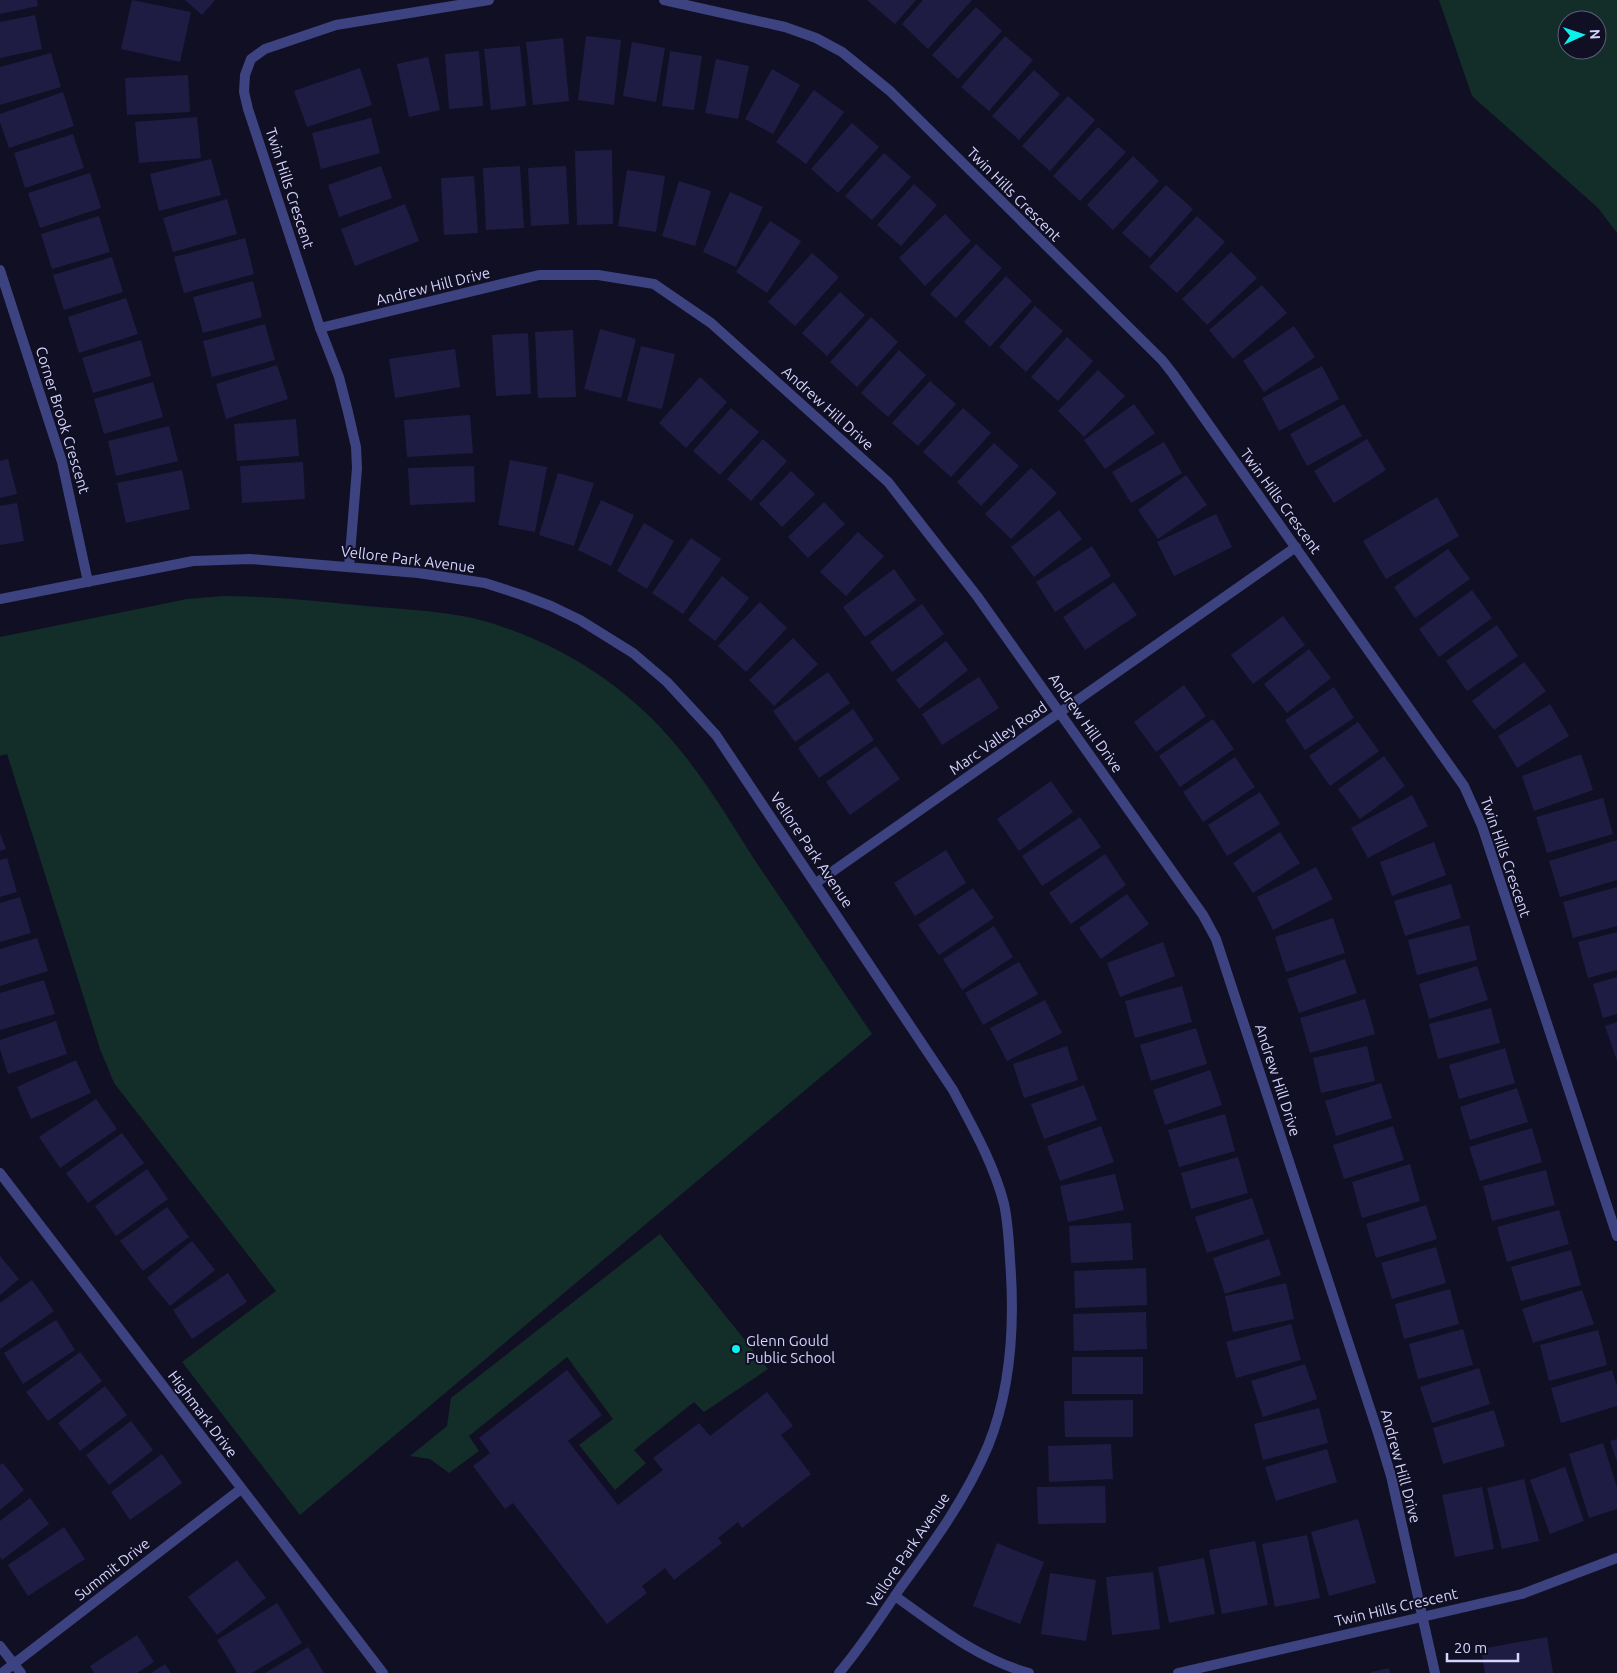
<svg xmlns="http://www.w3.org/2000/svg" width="1617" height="1673" font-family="Ubuntu,sans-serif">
	<rect width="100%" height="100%" fill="#100f24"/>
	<g fill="#132d29" fill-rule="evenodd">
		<path d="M1439 0H1617V233L1598 208 1472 96ZM1567 20H1597V50H1567Z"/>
		<path d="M223 596C271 596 319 601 367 606 411 610 458 611 500 626 573 650 638 695 685 756 711 789 733 826 756 862 795 919 833 977 872 1034L300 1515 182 1362 276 1291 114 1083 100 1049 7 754 0 756V637L187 599Z"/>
		<polygon points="660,1234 768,1369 704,1412 694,1402 634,1450 646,1463 615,1490 579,1445 613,1419 567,1357 469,1436 479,1451 449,1473 430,1459 410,1456 447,1426 451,1398"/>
	</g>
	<g fill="#1f1c44">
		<polygon points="0,0 37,0 38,6 0,14"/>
		<polygon points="132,0 191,12 180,62 121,49"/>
		<polygon points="185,0 215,0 202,15"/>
		<polygon points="867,0 916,0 895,24"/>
		<polygon points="923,0 972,0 928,49 902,24"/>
		<polygon points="976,7 1002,31 958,79 932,55"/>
		<polygon points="35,15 42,49 0,58 0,22"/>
		<polygon points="586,36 621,40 614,105 578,100"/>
		<polygon points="1005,36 1033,60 989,111 961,87"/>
		<polygon points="563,38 569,101 533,105 526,42"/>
		<polygon points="632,42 665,48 656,102 623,96"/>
		<polygon points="520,46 526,106 491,110 484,49"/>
		<polygon points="479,51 483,106 449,109 445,54"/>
		<polygon points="670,51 702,56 694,110 662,106"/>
		<polygon points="51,53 61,87 0,105 0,67"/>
		<polygon points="428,57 440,110 409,117 397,64"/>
		<polygon points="716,59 749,66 738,119 705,113"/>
		<polygon points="360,68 372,105 307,127 294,91"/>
		<polygon points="772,69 800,85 773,134 745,119"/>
		<polygon points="1034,70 1060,94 1019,140 992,116"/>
		<polygon points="188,75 190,112 127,115 125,78"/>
		<polygon points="814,90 844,112 806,164 776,142"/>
		<polygon points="63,92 74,126 9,148 0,122 0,114"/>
		<polygon points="1068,96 1095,120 1050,171 1022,146"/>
		<polygon points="197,117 201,158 139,163 135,122"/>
		<polygon points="371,118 380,153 321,169 312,133"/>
		<polygon points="852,123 879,147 838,193 811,169"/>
		<polygon points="1098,127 1126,152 1080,201 1053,176"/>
		<polygon points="73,134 84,168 25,188 14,153"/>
		<polygon points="612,150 613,224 577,225 575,151"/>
		<polygon points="884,153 911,177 872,220 845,196"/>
		<polygon points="1133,156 1159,181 1113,230 1087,205"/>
		<polygon points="211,159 221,195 159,211 150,174"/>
		<polygon points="381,166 392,198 339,217 328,185"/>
		<polygon points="520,166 524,228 486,230 483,168"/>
		<polygon points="566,166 569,224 531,226 528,168"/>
		<polygon points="627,170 665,176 656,232 618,226"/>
		<polygon points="90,173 101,208 40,228 28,193"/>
		<polygon points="474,176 478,233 444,235 441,178"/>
		<polygon points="679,181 711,191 695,246 662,236"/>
		<polygon points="914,184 937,205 901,246 877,225"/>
		<polygon points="1166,185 1193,209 1150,258 1122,233"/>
		<polygon points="730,192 763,207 736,267 703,252"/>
		<polygon points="227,199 237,234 173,252 163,218"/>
		<polygon points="405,204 419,241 355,266 341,229"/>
		<polygon points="945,214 971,241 925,286 899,258"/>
		<polygon points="99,216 110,252 52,269 41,234"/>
		<polygon points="1197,216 1225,242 1177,293 1149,267"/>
		<polygon points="770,221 801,241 767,293 736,272"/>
		<polygon points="245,238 254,274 184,293 174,257"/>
		<polygon points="976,244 1002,268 956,318 930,294"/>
		<polygon points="1231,252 1257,278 1207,325 1182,299"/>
		<polygon points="812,253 839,277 795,326 768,302"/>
		<polygon points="112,257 123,292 64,310 53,275"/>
		<polygon points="1006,276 1032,301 990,347 964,322"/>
		<polygon points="253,281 262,317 203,333 193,297"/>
		<polygon points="1262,285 1287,313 1233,359 1209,330"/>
		<polygon points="840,292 865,315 827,356 802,333"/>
		<polygon points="126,298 138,334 79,353 68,317"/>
		<polygon points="1035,306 1063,331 1026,372 999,347"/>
		<polygon points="871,317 898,342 857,387 830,362"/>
		<polygon points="265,324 275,360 212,377 203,341"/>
		<polygon points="1294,326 1315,357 1264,392 1243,361"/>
		<polygon points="600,329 636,339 621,398 584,389"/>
		<polygon points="573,330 576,397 538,398 535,332"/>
		<polygon points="528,333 531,394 496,396 492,335"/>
		<polygon points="1067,337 1093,361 1058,401 1031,377"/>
		<polygon points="141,340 151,376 93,393 82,358"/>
		<polygon points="641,346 675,354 662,409 627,401"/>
		<polygon points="455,349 460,387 395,398 389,359"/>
		<polygon points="899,350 926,375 888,417 861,393"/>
		<polygon points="277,365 288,399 226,419 216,384"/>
		<polygon points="1322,366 1339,399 1279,431 1262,398"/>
		<polygon points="1098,370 1125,396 1084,437 1058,411"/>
		<polygon points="700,377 727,402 686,448 659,423"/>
		<polygon points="930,381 956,404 918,446 892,423"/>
		<polygon points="153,382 163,417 104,434 94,399"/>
		<polygon points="1134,404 1155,433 1105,469 1084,440"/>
		<polygon points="1344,404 1362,436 1307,466 1290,434"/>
		<polygon points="731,408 759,432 720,475 693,451"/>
		<polygon points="963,408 991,433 951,477 923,452"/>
		<polygon points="470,415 473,453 407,457 404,420"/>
		<polygon points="296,419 299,456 237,461 234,424"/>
		<polygon points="169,426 178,461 116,476 108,441"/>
		<polygon points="763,439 787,461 751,501 727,479"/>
		<polygon points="1367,439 1386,470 1334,503 1314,471"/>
		<polygon points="1164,442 1182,473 1131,503 1112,472"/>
		<polygon points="994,443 1019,466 981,506 957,482"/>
		<polygon points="8,459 17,494 0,498 0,461"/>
		<polygon points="510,460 547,467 535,532 498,525"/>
		<polygon points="303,462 305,499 242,503 240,466"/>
		<polygon points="474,466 475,502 410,505 408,468"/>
		<polygon points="1031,468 1057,493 1011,539 985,514"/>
		<polygon points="182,470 190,509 126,523 117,483"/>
		<polygon points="791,471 815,494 782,527 759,504"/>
		<polygon points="558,473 594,483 574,546 539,535"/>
		<polygon points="1186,475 1207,505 1158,539 1138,510"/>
		<polygon points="1437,497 1459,536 1386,579 1363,541"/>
		<polygon points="601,500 634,515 611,566 578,550"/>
		<polygon points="824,502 845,524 808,558 788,537"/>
		<polygon points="17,503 24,541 0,545 0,506"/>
		<polygon points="1059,510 1082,539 1034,577 1011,547"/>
		<polygon points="1216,514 1232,547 1174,576 1157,542"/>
		<polygon points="644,523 674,541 647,589 617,571"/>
		<polygon points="858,532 884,556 846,596 820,572"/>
		<polygon points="691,538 721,559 683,614 652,593"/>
		<polygon points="1092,546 1111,576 1055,612 1036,582"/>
		<polygon points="1448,549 1470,579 1415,618 1394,587"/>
		<polygon points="894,569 916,600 865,637 843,607"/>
		<polygon points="722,576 749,598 715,641 688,620"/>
		<polygon points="1114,582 1137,615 1085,650 1063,617"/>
		<polygon points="1472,590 1492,618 1439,657 1419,629"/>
		<polygon points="760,602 787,628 746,672 718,646"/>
		<polygon points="922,604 944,634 892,672 870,642"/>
		<polygon points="1283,616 1305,645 1253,684 1231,655"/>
		<polygon points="1497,625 1518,656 1467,691 1446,661"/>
		<polygon points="793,638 818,664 774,706 749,680"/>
		<polygon points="946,641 968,670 919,709 896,680"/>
		<polygon points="1309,649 1331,678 1287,713 1264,684"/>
		<polygon points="1524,662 1546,691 1494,730 1472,701"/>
		<polygon points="828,672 850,703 795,742 773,711"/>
		<polygon points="979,677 999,708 942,745 922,714"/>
		<polygon points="1184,685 1206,716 1156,752 1134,722"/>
		<polygon points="1334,687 1354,718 1305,750 1285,720"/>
		<polygon points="1550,704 1569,736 1517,768 1498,736"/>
		<polygon points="853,709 874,740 819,778 798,748"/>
		<polygon points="1213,719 1234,749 1180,787 1159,756"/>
		<polygon points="1358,722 1379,751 1330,786 1309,756"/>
		<polygon points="876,746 900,779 850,815 826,782"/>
		<polygon points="1581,754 1593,790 1534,811 1522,776"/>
		<polygon points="1384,756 1405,786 1360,819 1338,789"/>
		<polygon points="1235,757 1255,787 1203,822 1183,792"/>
		<polygon points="1051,781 1073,812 1019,851 997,819"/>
		<polygon points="1260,792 1280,824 1227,856 1208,825"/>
		<polygon points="1412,795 1428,826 1368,858 1351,828"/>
		<polygon points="1603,798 1613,834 1547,853 1536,817"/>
		<polygon points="1080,817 1101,847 1042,886 1022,856"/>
		<polygon points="1280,832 1300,863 1253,893 1233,863"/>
		<polygon points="0,833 6,849 0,851"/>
		<polygon points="1617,840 1617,880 1560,897 1549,861"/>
		<polygon points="1434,842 1446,875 1392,896 1380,862"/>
		<polygon points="946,850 966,883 915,916 894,883"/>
		<polygon points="1105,854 1126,885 1071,924 1049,893"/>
		<polygon points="7,858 17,892 0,897 0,860"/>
		<polygon points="1316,867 1333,899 1273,930 1257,897"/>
		<polygon points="1451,884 1461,918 1405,936 1394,901"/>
		<polygon points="1617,887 1617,926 1573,938 1563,902"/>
		<polygon points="973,888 994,918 939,955 918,925"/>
		<polygon points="1127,894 1149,924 1101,959 1079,928"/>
		<polygon points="20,897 31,933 0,942 0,903"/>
		<polygon points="1333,918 1345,953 1286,972 1275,937"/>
		<polygon points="1469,925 1477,960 1417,975 1408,940"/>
		<polygon points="994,926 1013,957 962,990 943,959"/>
		<polygon points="1617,932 1617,970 1588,978 1578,942"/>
		<polygon points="37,938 48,971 0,986 0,949"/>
		<polygon points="1163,942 1175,976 1120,997 1107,963"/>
		<polygon points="1345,959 1357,993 1299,1013 1287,979"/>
		<polygon points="1019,962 1038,994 983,1025 965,993"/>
		<polygon points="1477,966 1488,1000 1429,1019 1419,984"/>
		<polygon points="1617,977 1617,1014 1603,1018 1593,984"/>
		<polygon points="44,980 55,1014 0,1030 0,993"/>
		<polygon points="1182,986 1192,1022 1135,1038 1125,1001"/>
		<polygon points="1365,999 1375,1034 1310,1053 1300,1018"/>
		<polygon points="1045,1000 1062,1033 1007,1061 990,1028"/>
		<polygon points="1491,1008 1500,1043 1438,1059 1429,1024"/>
		<polygon points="56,1021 67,1054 8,1074 0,1049 0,1040"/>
		<polygon points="1617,1022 1617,1061 1605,1026"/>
		<polygon points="1196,1028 1207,1064 1151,1081 1140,1045"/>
		<polygon points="1067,1046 1078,1080 1024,1098 1013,1064"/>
		<polygon points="1367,1046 1375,1081 1321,1093 1313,1058"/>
		<polygon points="1505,1048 1515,1083 1459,1099 1449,1065"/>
		<polygon points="76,1060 91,1093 31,1119 17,1087"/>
		<polygon points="1210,1070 1222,1105 1165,1125 1153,1090"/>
		<polygon points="1381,1083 1392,1118 1336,1136 1325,1101"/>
		<polygon points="1084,1085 1097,1120 1044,1139 1031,1104"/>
		<polygon points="1517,1088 1528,1122 1470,1140 1460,1107"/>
		<polygon points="96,1099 117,1129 60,1168 39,1137"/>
		<polygon points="1225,1114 1235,1151 1179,1167 1168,1130"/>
		<polygon points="1101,1126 1114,1162 1060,1181 1047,1146"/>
		<polygon points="1393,1126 1404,1160 1344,1179 1333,1145"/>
		<polygon points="1532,1128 1542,1162 1480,1181 1469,1147"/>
		<polygon points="122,1133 144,1163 88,1203 66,1173"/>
		<polygon points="1238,1157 1248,1193 1191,1209 1181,1173"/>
		<polygon points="1410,1164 1420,1201 1362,1218 1352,1182"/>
		<polygon points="147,1169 168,1199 116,1236 95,1206"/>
		<polygon points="1546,1170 1555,1205 1492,1221 1483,1186"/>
		<polygon points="1115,1174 1124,1210 1068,1222 1060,1186"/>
		<polygon points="1252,1198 1264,1234 1207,1253 1195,1217"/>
		<polygon points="1426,1205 1437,1239 1376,1258 1366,1224"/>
		<polygon points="167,1207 189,1237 143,1271 120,1241"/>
		<polygon points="1559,1210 1569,1244 1507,1262 1497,1227"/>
		<polygon points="1131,1223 1133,1260 1071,1263 1069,1226"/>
		<polygon points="1269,1239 1281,1275 1225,1294 1213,1258"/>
		<polygon points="192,1241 215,1270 170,1306 147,1278"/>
		<polygon points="1436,1247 1446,1283 1392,1299 1381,1263"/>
		<polygon points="1571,1250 1581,1285 1521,1301 1511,1267"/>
		<polygon points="0,1256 19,1279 0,1295"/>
		<polygon points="1146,1268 1147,1305 1075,1308 1074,1271"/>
		<polygon points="228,1273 247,1302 192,1339 173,1310"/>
		<polygon points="32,1280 54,1311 0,1349 0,1303"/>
		<polygon points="1286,1283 1294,1319 1233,1332 1225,1296"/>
		<polygon points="1450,1289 1459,1324 1404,1339 1395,1304"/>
		<polygon points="1582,1290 1594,1324 1533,1343 1522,1309"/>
		<polygon points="1146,1312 1147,1349 1074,1351 1073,1314"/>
		<polygon points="56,1320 75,1350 23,1384 4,1353"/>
		<polygon points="1291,1324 1301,1360 1236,1378 1226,1342"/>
		<polygon points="1463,1329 1473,1365 1418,1379 1409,1344"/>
		<polygon points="1598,1330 1607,1365 1549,1381 1540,1345"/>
		<polygon points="80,1352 102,1381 48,1421 26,1392"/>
		<rect x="1072" y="1357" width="71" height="37"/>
		<polygon points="1305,1364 1317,1399 1263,1417 1251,1381"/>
		<polygon points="1479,1368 1490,1404 1432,1423 1420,1387"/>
		<polygon points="567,1370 602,1415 568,1441 618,1505 663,1470 653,1458 699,1423 710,1436 767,1392 793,1426 781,1435 811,1474 742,1528 738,1522 718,1538 722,1543 674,1580 665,1568 642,1586 647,1593 607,1624 513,1503 505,1509 473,1466 490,1453 479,1438"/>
		<polygon points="1612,1370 1617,1386 1617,1406 1561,1423 1551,1388"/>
		<polygon points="105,1386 127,1415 80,1451 58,1423"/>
		<polygon points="1133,1400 1133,1437 1065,1437 1064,1401"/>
		<polygon points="1319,1408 1328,1443 1263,1460 1254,1424"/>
		<polygon points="1494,1410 1505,1446 1443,1464 1433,1428"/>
		<polygon points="131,1421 153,1450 109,1485 86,1455"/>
		<polygon points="1617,1439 1617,1462 1610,1441"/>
		<polygon points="1603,1443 1617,1487 1617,1509 1589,1518 1569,1454"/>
		<polygon points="1111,1444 1113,1479 1049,1482 1048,1446"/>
		<polygon points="1327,1449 1337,1482 1276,1501 1265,1467"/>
		<polygon points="162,1454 182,1483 130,1520 111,1492"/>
		<polygon points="3,1463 24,1490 0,1510 0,1465"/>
		<polygon points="1565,1467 1584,1521 1550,1534 1530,1480"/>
		<polygon points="1524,1479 1539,1541 1502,1549 1487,1488"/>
		<polygon points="1105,1486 1106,1523 1038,1524 1037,1487"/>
		<polygon points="1482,1487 1494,1549 1455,1557 1442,1495"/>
		<polygon points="30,1498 49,1524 2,1560 0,1557 0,1521"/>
		<polygon points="1358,1519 1376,1583 1329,1596 1311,1532"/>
		<polygon points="64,1527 85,1559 28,1596 8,1565"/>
		<polygon points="1307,1535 1320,1598 1275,1607 1262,1544"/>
		<polygon points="1255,1541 1268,1605 1222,1614 1209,1550"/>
		<polygon points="997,1543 1044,1562 1020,1624 973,1606"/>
		<polygon points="1204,1558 1215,1614 1169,1623 1158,1567"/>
		<polygon points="237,1560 266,1598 217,1635 188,1597"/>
		<polygon points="1153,1572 1160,1629 1112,1635 1106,1577"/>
		<polygon points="1050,1573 1096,1580 1086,1641 1041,1634"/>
		<polygon points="277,1603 302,1643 252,1673 237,1673 217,1640"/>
		<polygon points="137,1635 154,1662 137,1673 94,1673 90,1666"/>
		<polygon points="1547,1637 1553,1673 1485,1673 1481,1649"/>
		<polygon points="308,1647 324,1673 265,1673"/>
		<polygon points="165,1664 171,1673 151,1673"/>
		<polygon points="1389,1668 1390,1673 1371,1673 1371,1672"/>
	</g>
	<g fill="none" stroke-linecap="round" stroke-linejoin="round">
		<g stroke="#3c4380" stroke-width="10">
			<polyline points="664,0 785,27 816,38 842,52 890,91 1162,360 1173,374 1464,786 1482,826 1617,1236"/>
			<polyline points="0,270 62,462 88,582"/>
			<polyline points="320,328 539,275 598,275 654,284 711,323 888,482 977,596 1203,915 1216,939 1378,1433 1391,1476 1435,1673"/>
			<polyline points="349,567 357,468 356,447 348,412 339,377 320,328 248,109 244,92 245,75 251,59 265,49 336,25 489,0"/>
			<path d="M0 599 193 561 250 559 418 573 485 583 522 595 551 606 580 620 633 653 667 682 716 735 953 1090C972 1126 994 1164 1004 1204 1008 1222 1009 1242 1010 1260 1015 1323 1012 1387 988 1446 966 1498 934 1542 901 1587 881 1616 862 1646 839 1673"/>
			<polyline points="816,883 1296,547"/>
			<polyline points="0,1173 383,1673"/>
			<path d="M895 1596C937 1626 978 1659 1029 1673"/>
			<polyline points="0,1646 21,1673"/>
			<polyline points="2,1673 241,1489"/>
			<polyline points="1178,1673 1522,1594 1617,1558"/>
		</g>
	</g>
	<circle fill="#0af2eb" stroke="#100f24" stroke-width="2" cx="736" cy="1349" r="5"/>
	<g text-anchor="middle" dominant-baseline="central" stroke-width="4" stroke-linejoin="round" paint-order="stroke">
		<g font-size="15" fill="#d4d4fd" stroke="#100f24">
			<text transform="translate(290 188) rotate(72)">Twin Hills Crescent</text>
			<text transform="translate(1014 194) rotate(45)">Twin Hills Crescent</text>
			<text transform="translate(433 286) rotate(-14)">Andrew Hill Drive</text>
			<text transform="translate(828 408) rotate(42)">Andrew Hill Drive</text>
			<text transform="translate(63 420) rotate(73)">Corner Brook Crescent</text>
			<text transform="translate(1281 501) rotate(54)">Twin Hills Crescent</text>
			<text transform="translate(408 559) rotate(7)">Vellore Park Avenue</text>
			<text transform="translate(1086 723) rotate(55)">Andrew Hill Drive</text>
			<text transform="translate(998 738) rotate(-35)">Marc Valley Road</text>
			<text transform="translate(812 850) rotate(56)">Vellore Park Avenue</text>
			<text transform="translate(1506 857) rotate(71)">Twin Hills Crescent</text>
			<text transform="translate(1278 1080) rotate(72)">Andrew Hill Drive</text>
			<text transform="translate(203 1414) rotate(53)">Highmark Drive</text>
			<text transform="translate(1401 1466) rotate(75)">Andrew Hill Drive</text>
			<text transform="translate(908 1550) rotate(-56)">Vellore Park Avenue</text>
			<text transform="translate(112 1569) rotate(-38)">Summit Drive</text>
			<text transform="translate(1396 1607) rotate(-13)">Twin Hills Crescent</text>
		</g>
		<g font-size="15" fill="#d4d4fd" stroke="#100f24" text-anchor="start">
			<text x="746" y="1340">Glenn Gould<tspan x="746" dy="17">Public School</tspan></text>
		</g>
	</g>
	<g transform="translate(1582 35) rotate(87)"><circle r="24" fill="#100f24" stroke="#5e5e7b"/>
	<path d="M0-4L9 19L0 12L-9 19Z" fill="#0af2eb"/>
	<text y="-8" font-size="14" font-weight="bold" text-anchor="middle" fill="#d4d4fd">N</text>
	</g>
	<path d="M1447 1653v8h71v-8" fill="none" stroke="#d4d4fd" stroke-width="2.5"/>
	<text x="1454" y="1653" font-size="15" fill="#d4d4fd" stroke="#100f24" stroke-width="4" paint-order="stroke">20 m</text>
</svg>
